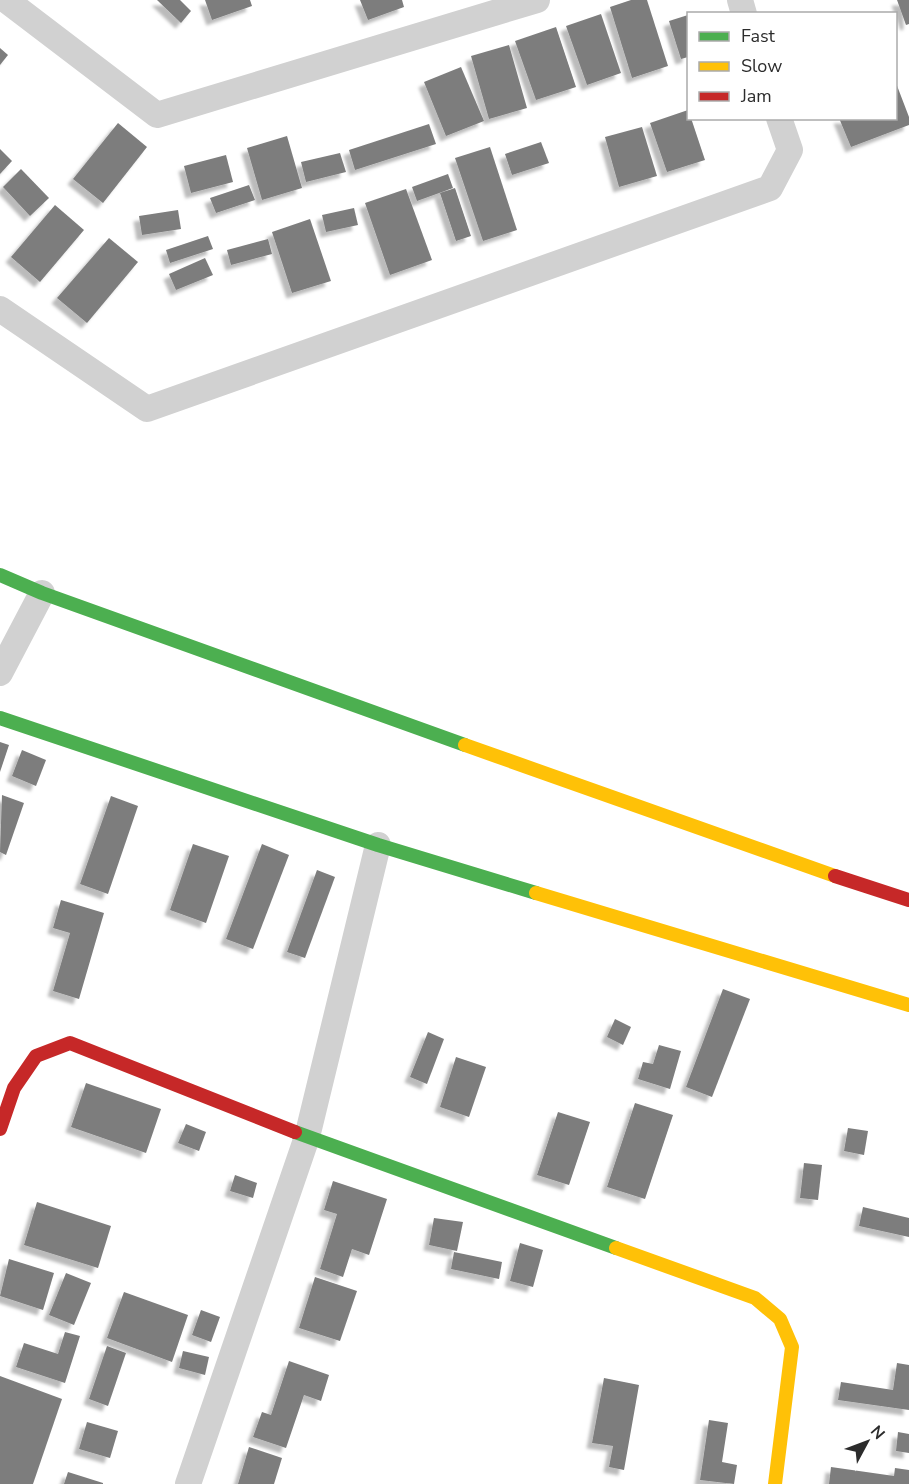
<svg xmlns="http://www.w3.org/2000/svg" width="909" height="1484" font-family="'Nunito Sans',sans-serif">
	<defs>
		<filter id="shadow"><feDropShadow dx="-5.5" dy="5.5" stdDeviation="1.5" flood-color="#0004"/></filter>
	</defs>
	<rect width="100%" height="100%" fill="#fff"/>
	<g fill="#7d7d7d" filter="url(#shadow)">
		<polygon points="157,0 180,0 191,11 181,23"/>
		<polygon points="205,0 250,0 252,6 212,20"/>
		<polygon points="360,0 402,0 404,7 368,20"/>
		<polygon points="631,0 647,0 668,66 632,78 610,7"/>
		<polygon points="897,0 909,0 909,24 906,25"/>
		<polygon points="601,14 621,73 587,85 566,26"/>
		<polygon points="688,15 688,57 681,59 669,21"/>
		<polygon points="556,27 576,87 536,100 515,41"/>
		<polygon points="509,45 527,108 489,119 471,56"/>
		<polygon points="0,48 8,55 0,65"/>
		<polygon points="461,67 484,121 446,136 424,82"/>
		<polygon points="896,83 909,117 909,125 851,147 839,118 896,118"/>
		<polygon points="688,110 688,118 691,118 705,160 667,172 650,123"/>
		<polygon points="118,123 147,147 103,203 73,179"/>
		<polygon points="429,124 436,144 355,170 349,150"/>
		<polygon points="642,127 657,176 619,187 605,137"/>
		<polygon points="287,136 302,188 262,200 247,148"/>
		<polygon points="541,142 549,163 512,175 505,154"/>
		<polygon points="490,147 517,230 483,241 455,158"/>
		<polygon points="0,149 12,161 0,174"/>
		<polygon points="340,153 346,172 306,182 301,162"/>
		<polygon points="226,155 233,182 191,193 184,166"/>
		<polygon points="21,169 49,198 30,216 3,187"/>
		<polygon points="448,174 453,188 417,201 412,187"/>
		<polygon points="249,185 255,200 216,213 210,198"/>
		<polygon points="455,188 471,236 456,241 440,193"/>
		<polygon points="406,189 432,260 390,275 365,203"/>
		<polygon points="55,205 84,230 40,282 11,257"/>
		<polygon points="354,208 358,225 326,232 322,215"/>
		<polygon points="178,210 181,229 142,235 139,216"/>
		<polygon points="310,219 331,281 292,293 272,232"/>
		<polygon points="208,236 213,249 170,263 166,250"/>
		<polygon points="109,238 138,262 87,323 57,298"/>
		<polygon points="268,239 272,254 231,265 227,250"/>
		<polygon points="205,258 213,275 176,290 169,274"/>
		<polygon points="0,742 9,745 0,772"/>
		<polygon points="22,750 46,760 36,786 12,776"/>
		<polygon points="2,795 24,803 6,855 0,852"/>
		<polygon points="111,796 138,806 108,894 80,884"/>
		<polygon points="193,844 229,856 206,923 170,910"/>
		<polygon points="262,844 289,855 253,949 226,939"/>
		<polygon points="317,870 335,877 305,958 287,952"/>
		<polygon points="61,900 104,913 79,999 53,991 70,933 53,928"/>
		<polygon points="723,989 750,999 712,1097 686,1087"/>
		<polygon points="615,1019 631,1027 623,1045 607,1037"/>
		<polygon points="428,1032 444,1039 427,1084 410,1077"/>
		<polygon points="659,1045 681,1051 670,1089 638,1079 643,1062 653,1064"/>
		<polygon points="456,1057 486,1067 469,1117 440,1107"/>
		<polygon points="86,1083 161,1109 146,1153 71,1127"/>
		<polygon points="635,1103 673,1115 645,1199 607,1187"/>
		<polygon points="558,1112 590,1122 569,1185 537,1175"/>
		<polygon points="186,1124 206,1132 199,1151 178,1143"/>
		<polygon points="848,1128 868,1131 864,1155 844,1151"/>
		<polygon points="804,1163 822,1165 818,1200 800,1198"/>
		<polygon points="235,1175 257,1183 253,1198 230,1191"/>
		<polygon points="333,1181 387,1199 369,1255 352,1249 343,1277 320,1269 337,1214 324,1210"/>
		<polygon points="37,1202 111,1226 98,1268 24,1245"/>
		<polygon points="863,1207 909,1218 909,1237 859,1226"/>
		<polygon points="434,1218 463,1222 457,1251 429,1245"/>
		<polygon points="520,1243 543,1250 533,1287 510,1281"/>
		<polygon points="454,1252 502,1262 499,1279 451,1269"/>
		<polygon points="9,1259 54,1273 43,1310 0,1296"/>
		<polygon points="66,1273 91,1283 74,1325 49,1315"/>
		<polygon points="315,1277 357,1291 340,1341 299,1328"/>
		<polygon points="124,1292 188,1315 172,1362 107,1338"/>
		<polygon points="201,1310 220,1317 211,1342 192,1335"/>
		<polygon points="65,1332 80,1336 65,1383 16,1367 24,1343 58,1354"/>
		<polygon points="107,1346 126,1353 108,1406 89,1399"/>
		<polygon points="183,1351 209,1357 205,1375 179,1368"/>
		<polygon points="289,1361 329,1375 321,1401 304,1395 286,1448 253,1437 262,1412 271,1415"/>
		<polygon points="897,1363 909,1365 909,1410 838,1400 841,1382 893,1390"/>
		<polygon points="0,1376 62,1399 33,1484 0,1484"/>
		<polygon points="604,1378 639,1385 624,1470 609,1467 613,1446 592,1443"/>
		<polygon points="709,1420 728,1423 722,1462 737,1465 734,1484 700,1480"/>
		<polygon points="87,1422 118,1431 110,1458 79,1449"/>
		<polygon points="898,1432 909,1434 909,1453 896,1451"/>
		<polygon points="249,1447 282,1458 274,1484 238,1484"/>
		<polygon points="831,1467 894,1476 895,1468 909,1470 909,1484 829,1484"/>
		<polygon points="68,1472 103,1483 103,1484 64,1484"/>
	</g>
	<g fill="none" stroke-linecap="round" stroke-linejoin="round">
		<g stroke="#d1d1d1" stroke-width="26">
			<polyline points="6,0 157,115 537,0"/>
			<polyline points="740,0 744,14"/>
			<polyline points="0,309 147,409 770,188 790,150 779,118"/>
			<polyline points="0,673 42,593"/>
			<polyline points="188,1484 307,1137 378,845"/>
		</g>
		<g stroke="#4caf50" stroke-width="14">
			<polyline points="0,575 42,593 465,745"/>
			<polyline points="0,718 378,845 536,893"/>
			<polyline points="295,1132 616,1248"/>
		</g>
		<g stroke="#ffc107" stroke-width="14">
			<polyline points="465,745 835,876"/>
			<polyline points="536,893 909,1005"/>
			<polyline points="616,1248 755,1298 780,1319 792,1347 775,1484"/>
		</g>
		<g stroke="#c62828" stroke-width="14">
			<polyline points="835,876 909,900"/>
			<polyline points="0,1129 14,1088 36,1056 70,1043 295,1132"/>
		</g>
	</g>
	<rect x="687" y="12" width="210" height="108" fill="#ffffff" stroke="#ababab" stroke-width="1.5"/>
	<rect x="699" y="32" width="30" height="9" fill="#4caf50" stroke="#ababab" stroke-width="1.5"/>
	<text x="741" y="42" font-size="18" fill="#2c2c2c">Fast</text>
	<rect x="699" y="62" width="30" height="9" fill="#ffc107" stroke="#ababab" stroke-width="1.5"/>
	<text x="741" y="72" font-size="18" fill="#2c2c2c">Slow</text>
	<rect x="699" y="92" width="30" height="9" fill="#c62828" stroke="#ababab" stroke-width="1.5"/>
	<text x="741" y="102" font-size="18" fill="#2c2c2c">Jam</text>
	<g transform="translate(867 1442) rotate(49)" stroke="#ffffff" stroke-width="4.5" paint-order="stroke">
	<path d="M0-4.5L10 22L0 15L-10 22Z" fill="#2c2c2c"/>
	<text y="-9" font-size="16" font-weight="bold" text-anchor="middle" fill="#2c2c2c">N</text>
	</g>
</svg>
